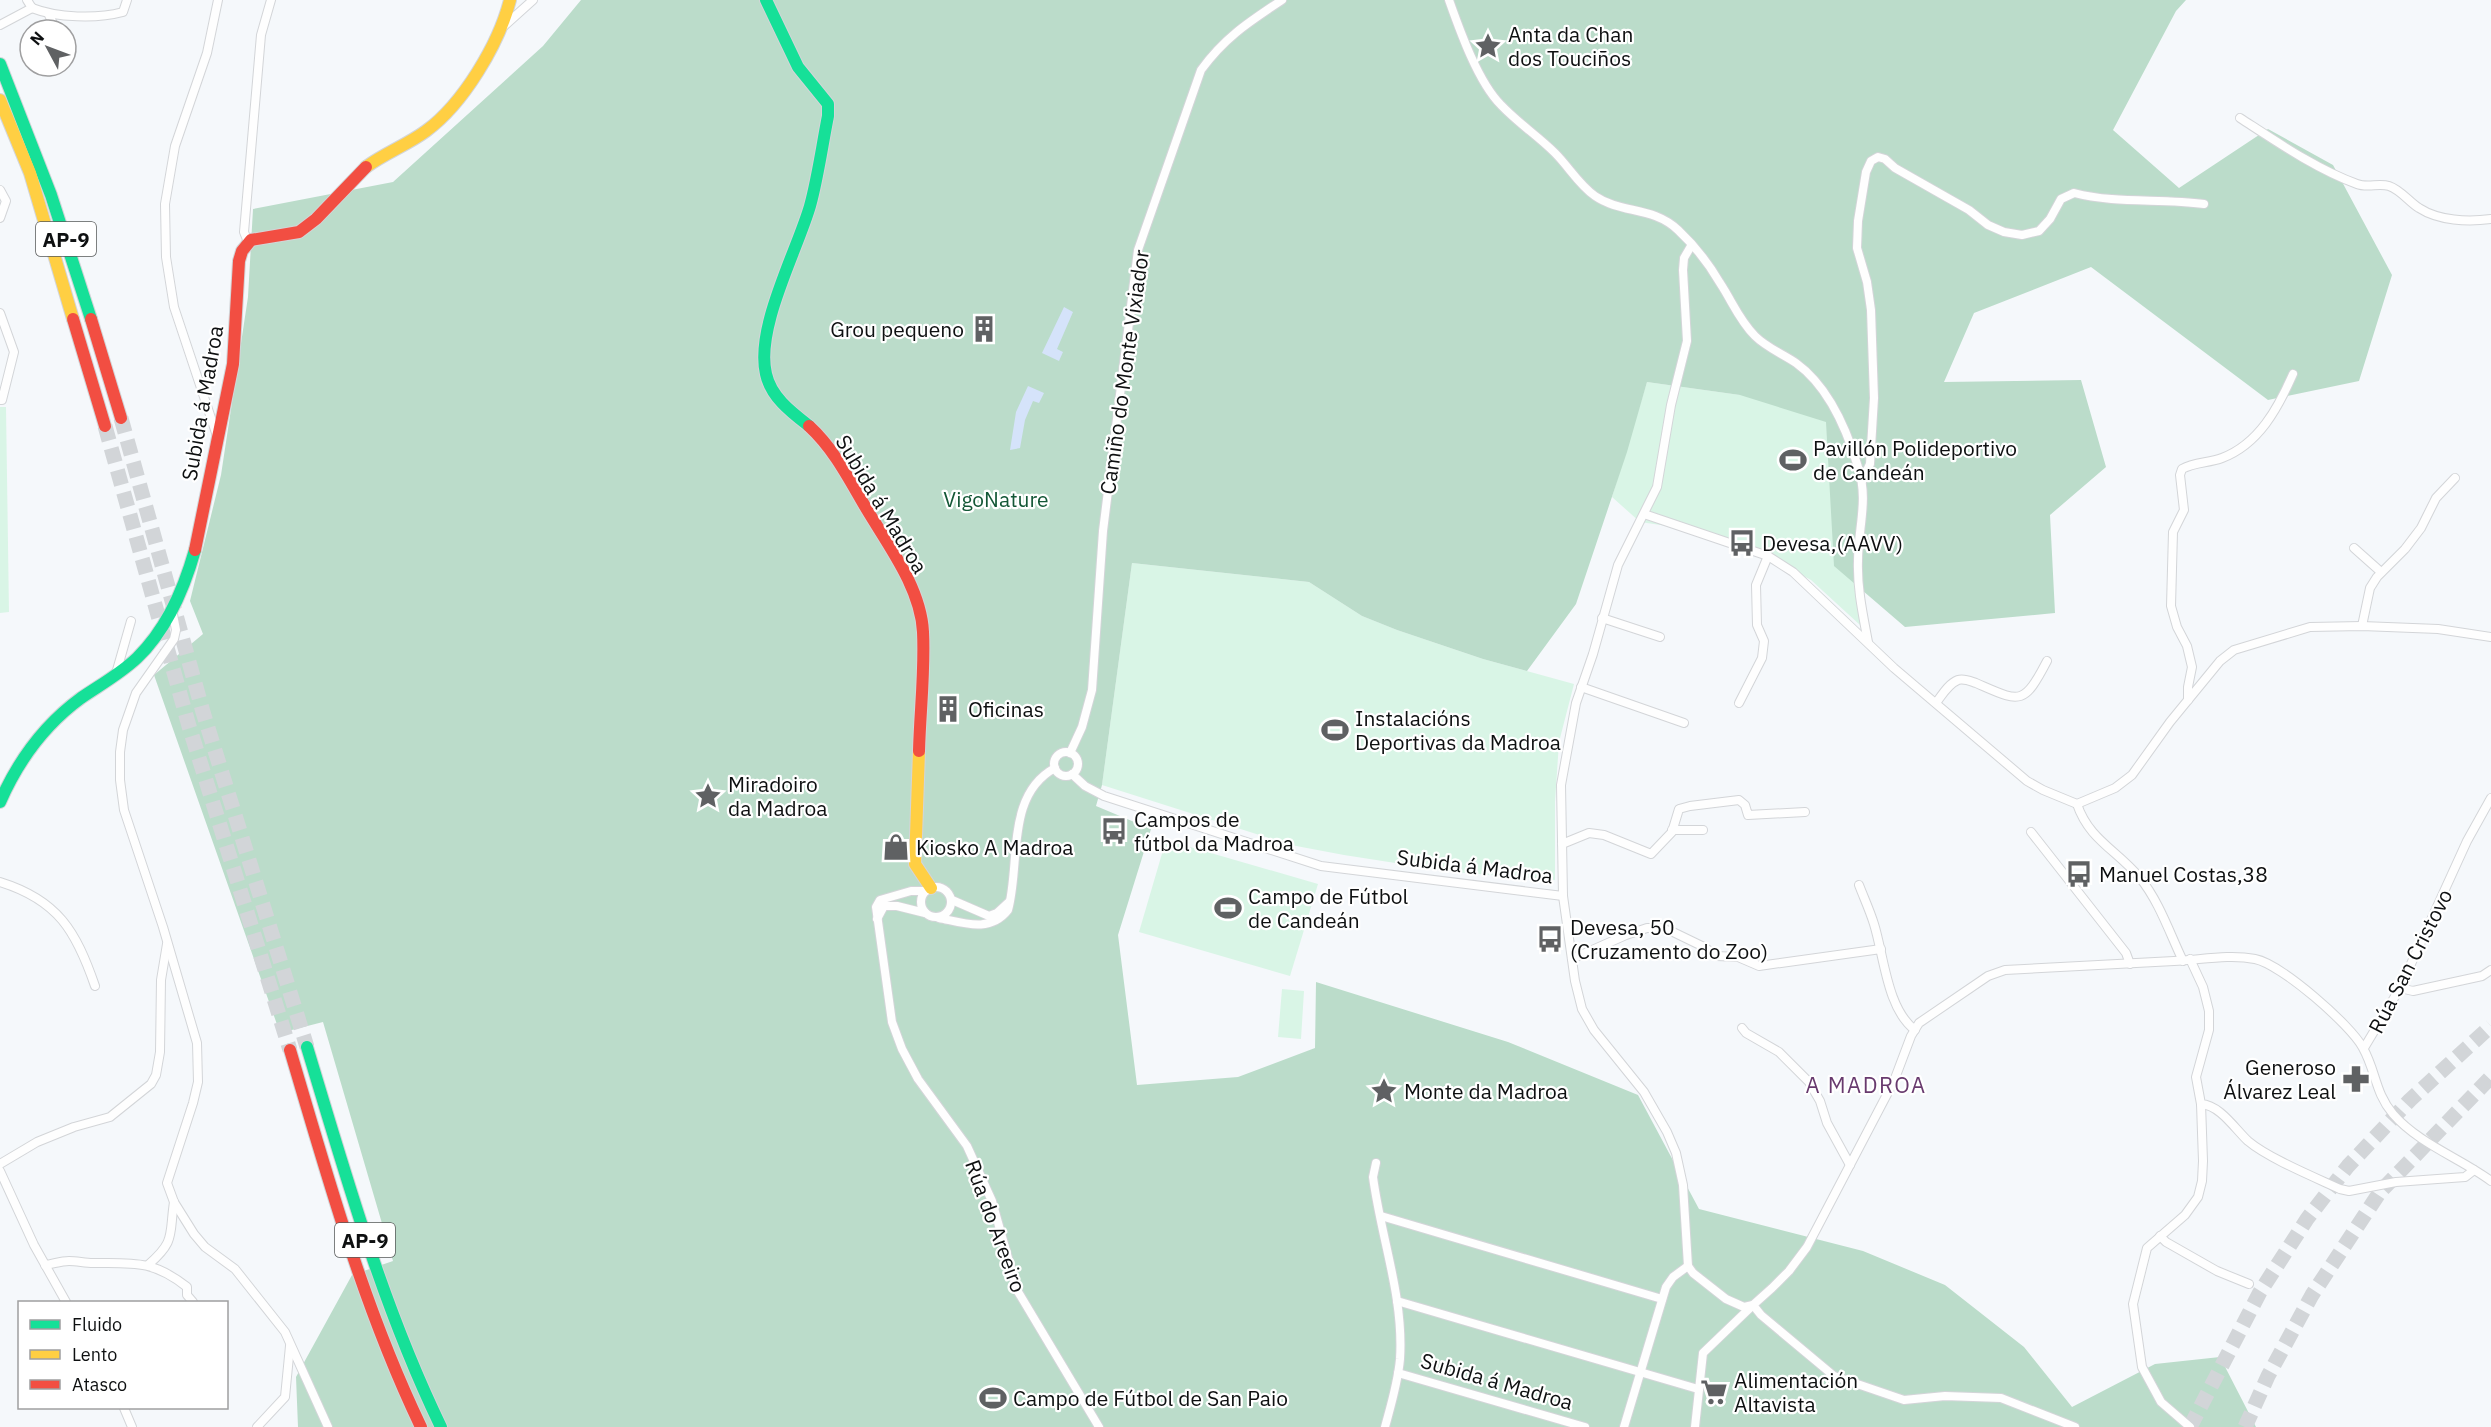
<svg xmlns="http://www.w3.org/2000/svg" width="2491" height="1427" font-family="'IBM Plex Sans',sans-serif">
	<rect width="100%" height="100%" fill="#f5f8fb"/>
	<g fill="#d9f5e6">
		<polygon points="1647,382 1740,395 1811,383 1858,488 1860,625 1811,580 1742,543 1695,530 1640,522 1612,497"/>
		<polygon points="0,407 6,407 9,612 0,613"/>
		<polygon points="1132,563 1309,582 1362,616 1397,630 1483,659 1574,684 1559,742 1555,802 1555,880 1453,872 1344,855 1291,845 1102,785"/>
		<polygon points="1166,840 1318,884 1290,976 1139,932"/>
		<polygon points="1282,989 1304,991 1301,1039 1278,1037"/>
	</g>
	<polygon fill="#bbdcca" points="581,0 2186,0 2176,11 2113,130 2179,188 2268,129 2333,165 2392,275 2359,381 2268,400 2091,267 1974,313 1944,382 2081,380 2106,467 2050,515 2055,613 1905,627 1834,566 1826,422 1740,395 1647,382 1627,452 1576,604 1527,671 1483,659 1397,630 1362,616 1309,582 1132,563 1102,785 1096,806 1151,829 1118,935 1137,1085 1238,1077 1315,1048 1316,982 1508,1042 1638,1095 1699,1209 1863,1251 1945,1285 2024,1347 2072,1407 2155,1364 2220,1357 2256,1427 298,1427 296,1377 352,1275 393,1261 323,1022 280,1033 154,675 203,634 190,601 221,475 248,297 253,209 393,182 543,46"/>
	<g fill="#d5e3fa">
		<polygon points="1064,307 1073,312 1057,349 1063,352 1059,361 1042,353"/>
		<polygon points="1028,386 1044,393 1039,403 1033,401 1025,420 1020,448 1010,450 1016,412"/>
	</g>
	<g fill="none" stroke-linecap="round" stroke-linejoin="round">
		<g stroke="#d2d5d8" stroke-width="15" stroke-dasharray="15 8" stroke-linecap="butt">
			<polyline points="121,418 203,712 307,1047"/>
			<polyline points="105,426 189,726 290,1050"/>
			<polyline points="2190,1427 2260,1292 2307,1219 2348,1166 2410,1100 2491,1026"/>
			<polyline points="2245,1427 2268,1376 2312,1295 2380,1192 2491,1077"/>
		</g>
		<defs>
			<g id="street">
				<polyline points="27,0 32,8"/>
				<path d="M1449 0C1460 31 1478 82 1501 105 1518 123 1538 136 1555 153 1569 167 1579 185 1595 196 1621 214 1653 206 1678 230 1694 245 1709 264 1720 283 1732 301 1739 320 1755 336 1767 348 1783 354 1796 363 1828 386 1847 430 1858 467 1869 500 1858 527 1858 561 1857 588 1863 615 1868 642"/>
				<path d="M32 8C57 18 97 19 123 12L127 0"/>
				<polyline points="49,15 56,30"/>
				<polyline points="0,25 32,8"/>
				<polyline points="503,27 533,0"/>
				<path d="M2240 118C2277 142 2316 169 2357 184 2367 188 2379 183 2389 186 2401 190 2409 202 2419 208 2439 221 2468 222 2491 219"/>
				<polyline points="0,190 6,201 0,218"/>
				<polyline points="248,242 244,232 261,35 271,0"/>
				<path d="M1691 246 1684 258 1683 270 1687 341 1671 405 1657 487 1618 565 1593 654 1576 703 1561 785 1563 896 1575 981 1582 1009 1594 1030 1644 1092 1667 1132 1676 1153 1683 1185 1688 1266 1693 1273 1726 1299 1744 1307 1753 1305 1772 1288 1789 1271 1807 1247 1894 1081 1911 1036 1919 1023 1988 976 2005 970C2061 967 2117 964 2174 961 2200 960 2229 954 2255 959 2281 964 2351 1025 2363 1048 2376 1071 2375 1093 2393 1114 2419 1144 2460 1158 2491 1181"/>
				<polyline points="0,313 14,352 2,400 0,400"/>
				<polyline points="217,436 174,307 166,257 165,204 175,146 207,53 218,0"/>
				<path d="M1862 481 1870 464 1874 398 1871 310 1867 282 1857 248 1858 221 1866 172 1871 161 1878 157 1885 159 1895 168 1969 210 1988 225 2004 232 2022 235 2039 231 2050 219 2061 199 2074 193C2116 204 2161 198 2204 204"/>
				<polyline points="1644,514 1768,556 1793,572 1894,668 2027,781 2043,790 2077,804"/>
				<polyline points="2354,548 2381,572"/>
				<polyline points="172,609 176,630 174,639 136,693 123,730 120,752 120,780 124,810 163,927 197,1043 198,1082 193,1103 167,1183 174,1202 194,1234 205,1247 235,1269 285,1332 328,1427"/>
				<polyline points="1602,618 1660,637"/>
				<polyline points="2362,626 2370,588 2377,577 2405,549 2421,528 2436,498 2455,478"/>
				<polyline points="115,677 131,621"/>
				<polyline points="1581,687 1684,723"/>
				<path d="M2188 700V687L2192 667 2187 646 2177 627 2171 606 2173 532 2184 510 2180 475 2182 469C2194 462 2209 463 2222 458 2259 444 2278 408 2293 374"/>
				<polyline points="1739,703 1762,658 1764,641 1757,625 1756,585 1768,556"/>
				<path d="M1936 703C1942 695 1948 684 1958 680 1964 678 1970 681 1976 683 2020 702 2023 707 2047 661"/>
				<circle cx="1066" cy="764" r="12"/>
				<path d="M1070 753 1082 727 1092 690 1103 531 1138 250 1201 70C1225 37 1249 22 1282 0"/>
				<polyline points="1072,774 1085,786 1104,796 1321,866 1563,896"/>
				<polyline points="2077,804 2115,788 2132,775 2170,722 2220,661 2234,650 2310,627 2362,626 2438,629 2491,637"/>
				<path d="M2077 804C2089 840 2117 850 2140 878 2159 901 2170 934 2183 961"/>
				<polyline points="1672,830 1703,830"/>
				<polyline points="2031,832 2126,953 2130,964"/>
				<polyline points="1562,844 1589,833 1604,835 1651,854 1672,832 1679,809 1690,806 1739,800 1745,805 1748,815 1805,812"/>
				<path d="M0 882C58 900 76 931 95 986"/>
				<path d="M1859 885C1864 898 1870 911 1874 924 1884 956 1887 1009 1915 1030"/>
				<circle cx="936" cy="902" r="15"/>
				<polyline points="926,891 911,891 880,900 876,907 892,1022 902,1049 918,1079 967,1146 992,1201 1017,1290 1099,1427"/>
				<polyline points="952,900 989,916 997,913 1009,902"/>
				<path d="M939 918C964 923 990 933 1008 910 1021 863 1005 795 1055 768"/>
				<polyline points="877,919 884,906 897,906 925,913"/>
				<polyline points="1572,959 1626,935 1647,928 1660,928 1673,932 1704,947 1717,956 1738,957 1759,966 1881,949"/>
				<path d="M2190 959 2203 987 2209 1011V1030L2196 1077 2201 1104C2220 1105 2235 1129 2248 1141 2268 1158 2314 1177 2340 1189L2349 1191 2396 1182 2465 1177 2474 1170"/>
				<polyline points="2400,988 2413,991 2482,976 2491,970"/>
				<polyline points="1742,1028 1746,1033 1779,1052 1809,1082 1820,1101 1827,1123 1850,1165"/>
				<polyline points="2364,1048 2400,988 2467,841 2491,798"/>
				<path d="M1376 1163 1373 1177C1381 1238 1404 1297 1400 1359 1398 1382 1391 1405 1385 1427"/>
				<polyline points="0,1164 37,1142 74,1127 110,1117 151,1084 156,1075 160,1052 161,980 167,944"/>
				<polyline points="0,1171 34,1245 66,1302"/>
				<polyline points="1381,1216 1662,1299"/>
				<polyline points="2160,1236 2166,1242 2217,1271 2249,1284"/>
				<path d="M45 1265C53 1264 61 1261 69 1261 77 1261 85 1263 93 1263 133 1263 153 1260 187 1287V1295L193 1302"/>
				<path d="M148 1265C176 1241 169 1235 174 1202"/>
				<polyline points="1397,1301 1698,1389"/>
				<polyline points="1398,1373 1585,1427"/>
				<polyline points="124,1408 132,1427"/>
				<polyline points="257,1427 285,1397 290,1346"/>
				<polyline points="1624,1427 1666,1287 1673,1277 1688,1266"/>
				<polyline points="1695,1427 1703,1353 1753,1305 1761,1315 1834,1376 1904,1400 1945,1396 2001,1398 2075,1427"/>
				<polyline points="2190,1427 2161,1402 2142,1367 2133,1304 2147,1248 2185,1215 2198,1197 2202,1181 2203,1161 2201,1104"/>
			</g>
			<g id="fast">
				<path d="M766 0 798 67 828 104V116C822 146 818 177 810 206 797 251 755 328 766 374 771 397 791 412 809 426"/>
				<polyline points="0,64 51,195 91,319"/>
				<path d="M0 802C18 761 44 725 81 698 100 685 120 674 137 658 166 630 184 589 195 550"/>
				<path d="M307 1047C346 1176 382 1305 441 1427"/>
			</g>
			<g id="slow">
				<polyline points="0,100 30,173 73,319"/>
				<path d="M366 167C385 153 407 145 426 131 463 104 499 44 510 0"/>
				<polyline points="919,751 915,864 931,888"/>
			</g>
			<g id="jam">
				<polyline points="73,319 105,426"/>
				<polyline points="91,319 121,418"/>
				<path d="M809 426C834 449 849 479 866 508 888 545 921 588 923 632 925 671 920 712 919 751"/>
				<polyline points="195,550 233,364 239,261 242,251 251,240 299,232 316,219 366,167"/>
				<path d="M290 1050C328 1178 363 1306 421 1427"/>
			</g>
		</defs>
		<use href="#street" stroke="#d3d5d8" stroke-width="10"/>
		<use href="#fast" stroke="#d3d5d8" stroke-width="14"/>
		<use href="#slow" stroke="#d3d5d8" stroke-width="14"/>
		<use href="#jam" stroke="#d3d5d8" stroke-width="14"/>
		<use href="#street" stroke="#fefefe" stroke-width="8"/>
		<use href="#fast" stroke="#16e098" stroke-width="12"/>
		<use href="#slow" stroke="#ffcf43" stroke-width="12"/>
		<use href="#jam" stroke="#f24e42" stroke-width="12"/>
	</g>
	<defs>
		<symbol id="sight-bare" viewBox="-9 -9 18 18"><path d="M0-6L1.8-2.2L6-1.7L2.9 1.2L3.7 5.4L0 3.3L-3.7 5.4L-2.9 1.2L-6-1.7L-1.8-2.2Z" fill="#5f6163" stroke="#fff" stroke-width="2.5" paint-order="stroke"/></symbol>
		<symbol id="building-bare" viewBox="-9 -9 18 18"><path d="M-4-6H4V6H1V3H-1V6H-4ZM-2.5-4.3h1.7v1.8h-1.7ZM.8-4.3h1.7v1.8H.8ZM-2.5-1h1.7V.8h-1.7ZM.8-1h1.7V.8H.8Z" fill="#5f6163" stroke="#fff" stroke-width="2.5" paint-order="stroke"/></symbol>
		<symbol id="stadium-bare" viewBox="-9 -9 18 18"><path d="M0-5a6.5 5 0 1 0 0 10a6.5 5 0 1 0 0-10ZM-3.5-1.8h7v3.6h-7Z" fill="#5f6163" stroke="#fff" stroke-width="2.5" paint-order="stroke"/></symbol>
		<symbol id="bus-bare" viewBox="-9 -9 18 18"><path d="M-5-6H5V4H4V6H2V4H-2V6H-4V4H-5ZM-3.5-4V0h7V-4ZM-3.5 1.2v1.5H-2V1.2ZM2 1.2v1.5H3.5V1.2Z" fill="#5f6163" stroke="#fff" stroke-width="2.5" paint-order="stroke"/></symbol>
		<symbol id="shop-bare" viewBox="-9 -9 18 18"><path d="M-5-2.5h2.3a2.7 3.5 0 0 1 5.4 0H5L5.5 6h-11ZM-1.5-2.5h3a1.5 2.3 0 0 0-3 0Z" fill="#5f6163" stroke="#fff" stroke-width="2.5" paint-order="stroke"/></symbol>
		<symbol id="pharmacy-bare" viewBox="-9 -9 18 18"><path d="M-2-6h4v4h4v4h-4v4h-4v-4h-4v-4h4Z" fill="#5f6163" stroke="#fff" stroke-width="2.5" paint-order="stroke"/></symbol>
		<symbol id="supermarket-bare" viewBox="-9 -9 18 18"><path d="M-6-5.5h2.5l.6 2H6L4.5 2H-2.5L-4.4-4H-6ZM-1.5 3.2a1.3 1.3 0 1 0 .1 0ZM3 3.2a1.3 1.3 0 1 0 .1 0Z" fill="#5f6163" stroke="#fff" stroke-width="2.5" paint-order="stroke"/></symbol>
	</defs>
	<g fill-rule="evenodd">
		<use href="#sight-bare" x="1469" y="27" width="38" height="38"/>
		<use href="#building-bare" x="965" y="310" width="38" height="38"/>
		<use href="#stadium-bare" x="1774" y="441" width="38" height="38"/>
		<use href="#bus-bare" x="1723" y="524" width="38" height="38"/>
		<use href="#building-bare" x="929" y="690" width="38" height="38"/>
		<use href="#stadium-bare" x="1316" y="711" width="38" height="38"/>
		<use href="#sight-bare" x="689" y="777" width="38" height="38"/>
		<use href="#bus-bare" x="1095" y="812" width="38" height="38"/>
		<use href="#shop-bare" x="877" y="828" width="38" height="38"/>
		<use href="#bus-bare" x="2060" y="855" width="38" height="38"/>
		<use href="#stadium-bare" x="1209" y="889" width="38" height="38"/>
		<use href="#bus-bare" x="1531" y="920" width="38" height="38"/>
		<use href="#pharmacy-bare" x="2337" y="1060" width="38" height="38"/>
		<use href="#sight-bare" x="1365" y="1072" width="38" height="38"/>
		<use href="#supermarket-bare" x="1695" y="1373" width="38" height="38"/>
		<use href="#stadium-bare" x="974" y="1379" width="38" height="38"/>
	</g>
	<g text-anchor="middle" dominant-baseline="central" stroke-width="4.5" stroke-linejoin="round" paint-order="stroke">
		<g fill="#fff" stroke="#565858" stroke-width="1.5">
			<rect x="36" y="222" width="60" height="34" rx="4.5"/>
			<rect x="335" y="1223" width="60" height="34" rx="4.5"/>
		</g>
		<g font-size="20" font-weight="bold" fill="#0e1011">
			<text x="66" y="239">AP-9</text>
			<text x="365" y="1240">AP-9</text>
		</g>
		<g font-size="21" fill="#0e1011" stroke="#fff" text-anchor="start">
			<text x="1508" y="34">Anta da Chan<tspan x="1508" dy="24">dos Touciños</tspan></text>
			<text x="964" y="329" text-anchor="end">Grou pequeno</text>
			<text x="1813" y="448">Pavillón Polideportivo<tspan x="1813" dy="24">de Candeán</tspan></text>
			<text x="1762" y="543">Devesa,(AAVV)</text>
			<text x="968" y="709">Oficinas</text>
			<text x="1355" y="718">Instalacións<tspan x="1355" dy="24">Deportivas da Madroa</tspan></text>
			<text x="728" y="784">Miradoiro<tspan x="728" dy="24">da Madroa</tspan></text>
			<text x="1134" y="819">Campos de<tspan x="1134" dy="24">fútbol da Madroa</tspan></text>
			<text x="916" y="847">Kiosko A Madroa</text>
			<text x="2099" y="874">Manuel Costas,38</text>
			<text x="1248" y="896">Campo de Fútbol<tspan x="1248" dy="24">de Candeán</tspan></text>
			<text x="1570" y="927">Devesa, 50<tspan x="1570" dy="24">(Cruzamento do Zoo)</tspan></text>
			<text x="2336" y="1067" text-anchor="end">Generoso<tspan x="2336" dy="24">Álvarez Leal</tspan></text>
			<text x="1404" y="1091">Monte da Madroa</text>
			<text x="1734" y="1380">Alimentación<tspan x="1734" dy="24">Altavista</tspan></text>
			<text x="1013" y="1398">Campo de Fútbol de San Paio</text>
		</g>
		<g font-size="21" fill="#0e1011" stroke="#fff">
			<text transform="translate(1124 372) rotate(-82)">Camiño do Monte Vixiador</text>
			<text transform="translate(202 403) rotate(-80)">Subida á Madroa</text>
			<text transform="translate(882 504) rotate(59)">Subida á Madroa</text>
			<text transform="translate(1475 866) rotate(7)">Subida á Madroa</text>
			<text transform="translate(2410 961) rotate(-63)">Rúa San Cristovo</text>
			<text transform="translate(996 1226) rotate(70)">Rúa do Areeiro</text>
			<text transform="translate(1497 1381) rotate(16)">Subida á Madroa</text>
		</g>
		<g font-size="21" fill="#135736" stroke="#fff">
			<text x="996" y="499">VigoNature</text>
		</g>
		<g font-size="22" letter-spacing="1.5" fill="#683a6e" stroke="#fff">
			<text x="1866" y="1084">A MADROA</text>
		</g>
	</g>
	<rect x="18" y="1301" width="210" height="108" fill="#ffffff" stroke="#9f9fa0" stroke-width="1.5"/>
	<rect x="30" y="1320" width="30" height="9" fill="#16e098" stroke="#9f9fa0" stroke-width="1.5"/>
	<text x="72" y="1331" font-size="18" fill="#0e1011">Fluido</text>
	<rect x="30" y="1350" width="30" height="9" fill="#ffcf43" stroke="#9f9fa0" stroke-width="1.5"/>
	<text x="72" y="1361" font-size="18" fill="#0e1011">Lento</text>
	<rect x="30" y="1380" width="30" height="9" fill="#f24e42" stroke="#9f9fa0" stroke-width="1.5"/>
	<text x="72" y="1391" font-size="18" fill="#0e1011">Atasco</text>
	<g transform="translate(48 48) rotate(311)"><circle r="28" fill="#ffffff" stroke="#9f9fa0" stroke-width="1.5"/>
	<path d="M0-4.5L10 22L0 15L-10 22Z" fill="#5f6163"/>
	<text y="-9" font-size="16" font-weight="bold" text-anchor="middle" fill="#0e1011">N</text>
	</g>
</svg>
